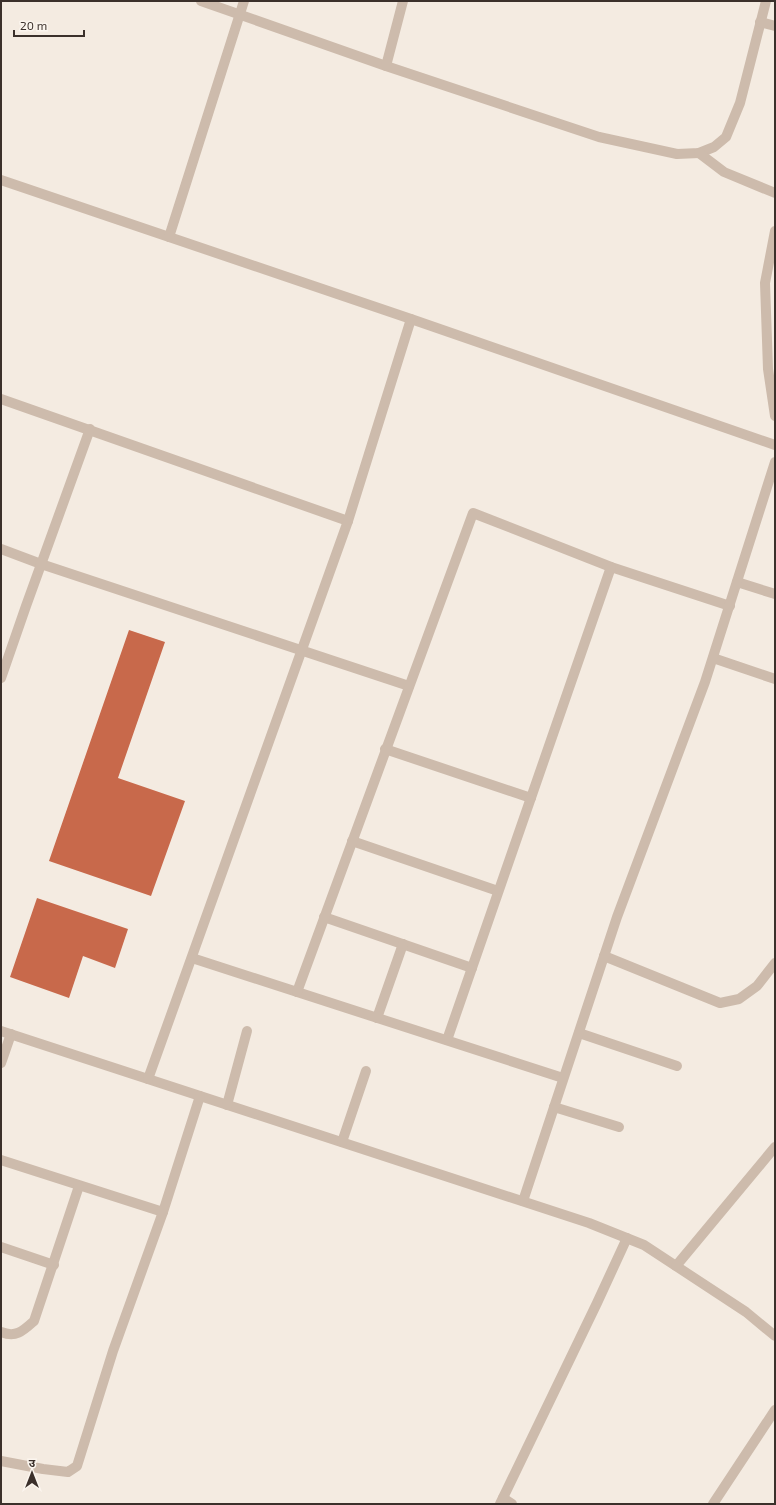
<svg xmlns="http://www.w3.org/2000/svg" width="776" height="1505" font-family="'Exo 2','Noto Sans Devanagari',sans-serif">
	<rect width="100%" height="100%" fill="#f4ebe1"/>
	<g fill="#c8694b">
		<polygon points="129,630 165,642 118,778 185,801 151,896 49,861"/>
		<polygon points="37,898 128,929 115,968 83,956 69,998 10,977"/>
	</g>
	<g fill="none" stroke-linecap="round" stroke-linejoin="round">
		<g stroke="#cdbbac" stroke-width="10">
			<polyline points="201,1 386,66 599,137 677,154 699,153 714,147 726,137 740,103 766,1"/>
			<polyline points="760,22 775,26"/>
			<polyline points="386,66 403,1"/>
			<polyline points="699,153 724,172 775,193"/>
			<polyline points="1,180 411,319 775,445"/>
			<polyline points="775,231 765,283 768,369 775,416"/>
			<polyline points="169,237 244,1"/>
			<polyline points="1,399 348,521"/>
			<polyline points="1,549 41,564 409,686"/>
			<polyline points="737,582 775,594"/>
			<polyline points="713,658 775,679"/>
			<polyline points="1,678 26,606 90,429"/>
			<polyline points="385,749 531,798"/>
			<polyline points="352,841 498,891"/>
			<polyline points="324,917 472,968"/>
			<polyline points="604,956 720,1003 739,999 757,986 775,963"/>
			<polyline points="192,958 563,1078"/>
			<polyline points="297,992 473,513 611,567 730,606"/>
			<polyline points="377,1018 403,944"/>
			<polyline points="1,1031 589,1223 644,1245 746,1312 775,1336"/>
			<polyline points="579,1033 677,1066"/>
			<polyline points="447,1040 611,567"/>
			<polyline points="1,1063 11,1034"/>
			<polyline points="148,1079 348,521 411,319"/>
			<polyline points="227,1105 247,1031"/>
			<polyline points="554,1107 619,1127"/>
			<polyline points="342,1142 366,1071"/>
			<polyline points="1,1160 163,1212"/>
			<polyline points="523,1201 617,917 705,682 775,462"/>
			<polyline points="1,1247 54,1265"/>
			<polyline points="676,1266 775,1147"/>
			<path d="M1 1332C16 1338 23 1331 34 1321L79 1186"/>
			<polyline points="1,1461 43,1469 68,1472 77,1466 113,1351 163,1212 200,1096"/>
			<polyline points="503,1498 512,1504"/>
			<polyline points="500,1504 597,1303 627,1238"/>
			<polyline points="713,1504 775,1410"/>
		</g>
	</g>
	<rect width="776" height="1505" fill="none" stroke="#3b302b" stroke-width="4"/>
	<g transform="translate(32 1473)" stroke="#fbf5ee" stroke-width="3" paint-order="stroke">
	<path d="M0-3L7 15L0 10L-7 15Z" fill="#3b302b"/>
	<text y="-6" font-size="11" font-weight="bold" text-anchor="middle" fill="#3b302b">उ</text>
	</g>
	<path d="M14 30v6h70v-6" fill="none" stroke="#3b302b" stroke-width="2"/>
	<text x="20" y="30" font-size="12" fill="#3b302b" stroke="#fbf5ee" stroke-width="3" paint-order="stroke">20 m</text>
</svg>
